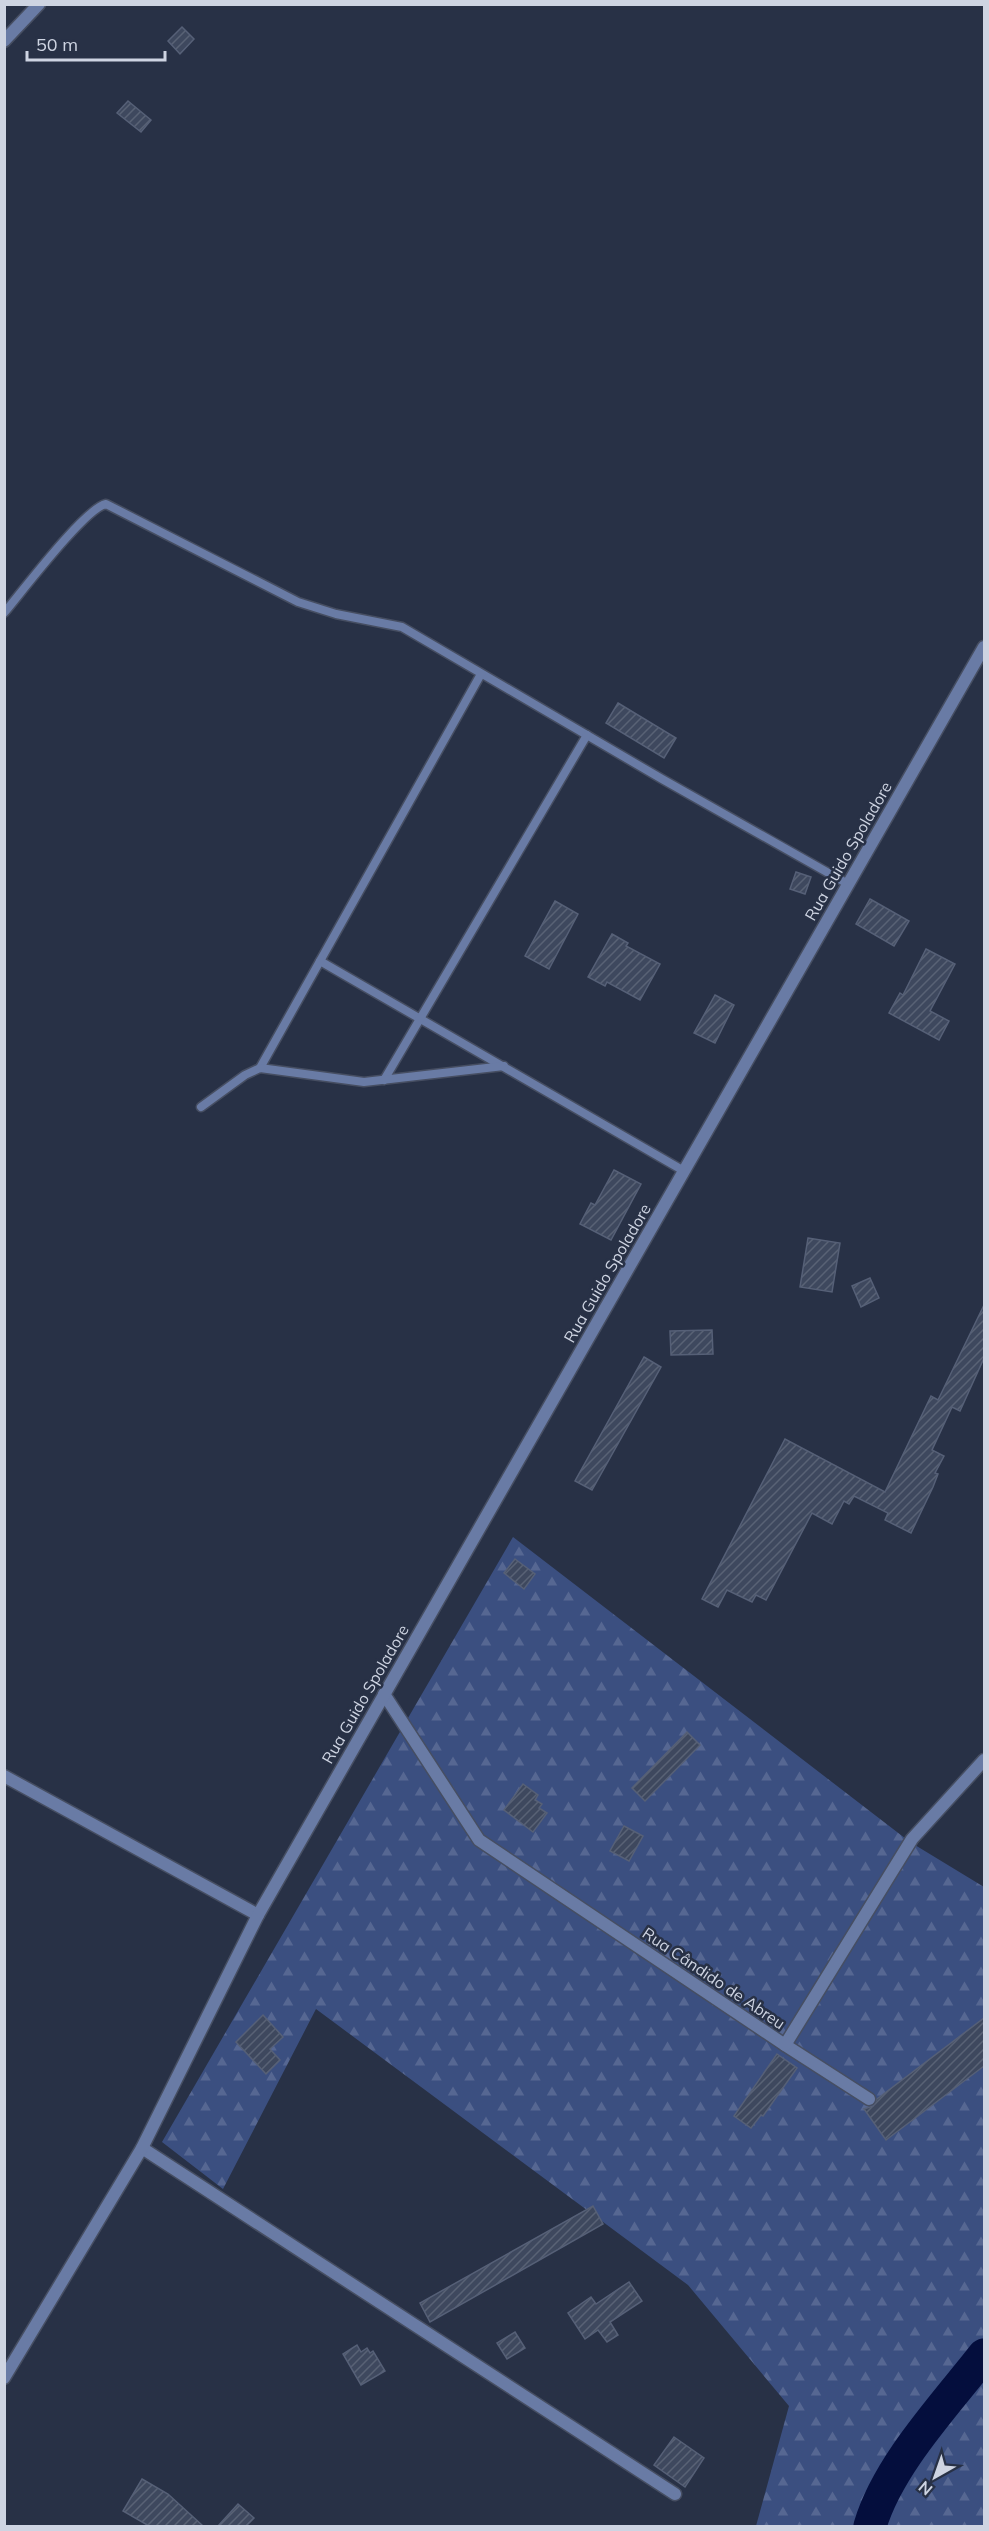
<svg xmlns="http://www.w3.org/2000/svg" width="989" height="2531" font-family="Mulish,sans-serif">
	<defs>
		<pattern id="forest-firs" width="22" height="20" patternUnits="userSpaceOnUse" patternTransform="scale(1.5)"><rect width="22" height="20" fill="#3b4f80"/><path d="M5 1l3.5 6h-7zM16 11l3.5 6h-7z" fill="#566792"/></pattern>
		<pattern id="building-hatch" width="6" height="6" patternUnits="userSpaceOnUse" patternTransform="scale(1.5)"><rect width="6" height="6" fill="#3e485e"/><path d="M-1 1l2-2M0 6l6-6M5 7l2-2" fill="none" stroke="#596275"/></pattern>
	</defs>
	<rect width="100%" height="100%" fill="#283146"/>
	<polygon fill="url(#forest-firs)" points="513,1537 910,1842 984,1887 984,2526 756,2526 789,2406 688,2285 316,2009 223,2189 162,2142"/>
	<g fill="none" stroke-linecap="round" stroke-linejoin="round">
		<path stroke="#040e3d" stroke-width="33" d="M870 2526C888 2465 945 2405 984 2355"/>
	</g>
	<g fill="url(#building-hatch)" stroke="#566077" stroke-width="1.5">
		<polygon points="182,27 194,39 180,54 168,41"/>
		<polygon points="128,101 151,120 141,132 117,113"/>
		<polygon points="618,703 676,738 664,758 606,723"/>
		<polygon points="796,872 811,877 805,894 790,889"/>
		<polygon points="870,899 909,921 894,946 856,924"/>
		<polygon points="555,901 578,914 549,969 525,956"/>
		<polygon points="612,934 628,943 626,946 660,964 640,1000 607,982 605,986 588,977"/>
		<polygon points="926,949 955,964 930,1011 949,1021 939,1040 889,1013 900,993 903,995"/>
		<polygon points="715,995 734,1005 715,1043 694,1033"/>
		<polygon points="614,1170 641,1184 611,1240 580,1224 591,1203 595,1205"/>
		<polygon points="808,1238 840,1243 832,1292 800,1287"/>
		<polygon points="870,1278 879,1298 861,1307 852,1286"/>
		<polygon points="984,1305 984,1358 960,1411 952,1407 932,1450 944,1456 935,1473 938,1474 933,1487 911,1533 885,1520 888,1513 854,1496 849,1504 844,1501 832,1524 812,1513 766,1600 756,1595 752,1602 727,1590 718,1607 702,1599 785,1439 885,1492 931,1396 938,1400"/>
		<polygon points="712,1330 713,1354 671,1355 670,1331"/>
		<polygon points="644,1357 661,1367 592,1490 575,1481"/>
		<polygon points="515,1559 535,1574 524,1589 504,1573"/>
		<polygon points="687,1732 700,1745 645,1801 632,1788"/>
		<polygon points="523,1784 538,1795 535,1800 542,1804 539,1808 547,1813 533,1832 504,1810"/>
		<polygon points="624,1826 643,1836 629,1861 610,1851"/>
		<polygon points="263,2015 283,2037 270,2049 280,2060 266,2074 236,2042"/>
		<polygon points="984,2018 984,2066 886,2140 864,2109 873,2106 877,2099"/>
		<polygon points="777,2054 797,2068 763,2116 761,2115 751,2128 734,2116"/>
		<polygon points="593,2206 603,2224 430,2322 420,2303"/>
		<polygon points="629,2282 642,2301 610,2322 618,2335 607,2342 598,2330 585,2339 568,2313 591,2297 596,2304"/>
		<polygon points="515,2332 525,2348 507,2359 497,2343"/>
		<polygon points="357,2345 361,2352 367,2348 370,2353 373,2351 385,2371 361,2385 343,2354"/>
		<polygon points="674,2437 704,2458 685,2487 654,2465"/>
		<polygon points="142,2479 168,2494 203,2526 149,2526 123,2511"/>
		<polygon points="238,2504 254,2518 246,2526 218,2526"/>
	</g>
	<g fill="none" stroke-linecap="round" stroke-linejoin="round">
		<defs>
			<g id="lane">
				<path d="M4 613C21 593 85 508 106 504L298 602 336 614 402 627 662 779 848 884"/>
				<polyline points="320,961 684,1171"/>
				<polyline points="260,1068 481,674"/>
				<polyline points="384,1080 587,735"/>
				<polyline points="201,1107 245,1075 260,1068 364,1082 504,1066"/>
			</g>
			<g id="street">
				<polyline points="4,41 39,4"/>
				<polyline points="384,1694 479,1840 785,2045 869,2099"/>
				<polyline points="4,1776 258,1915"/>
				<polyline points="785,2045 912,1839 984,1760"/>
				<polyline points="142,2148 675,2494"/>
				<polyline points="4,2378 142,2148 258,1915 984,647"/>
			</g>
		</defs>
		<use href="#lane" stroke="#464e62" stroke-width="11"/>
		<use href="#street" stroke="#464e62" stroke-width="15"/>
		<use href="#lane" stroke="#697ba5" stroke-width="8"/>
		<use href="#street" stroke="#697ba5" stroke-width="12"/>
	</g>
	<g text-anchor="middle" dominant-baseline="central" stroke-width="5" stroke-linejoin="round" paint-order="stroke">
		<g font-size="16" fill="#ced4e2" stroke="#283146">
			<text transform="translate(848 851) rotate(-60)">Rua Guido Spoladore</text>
			<text transform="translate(607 1273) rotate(-60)">Rua Guido Spoladore</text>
			<text transform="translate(365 1694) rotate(-60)">Rua Guido Spoladore</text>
			<text transform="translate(714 1978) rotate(34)">Rua Cândido de Abreu</text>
		</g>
	</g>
	<rect width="989" height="2531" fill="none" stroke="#ced4e2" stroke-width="12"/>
	<g transform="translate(935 2477) rotate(220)" stroke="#283146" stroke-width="4.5" paint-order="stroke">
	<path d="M0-4.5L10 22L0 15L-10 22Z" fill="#ced4e2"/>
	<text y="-9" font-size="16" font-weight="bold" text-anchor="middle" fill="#ced4e2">N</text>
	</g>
	<path d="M27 51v9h138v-9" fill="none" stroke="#ced4e2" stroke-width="3"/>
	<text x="36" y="51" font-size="18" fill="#ced4e2" stroke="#283146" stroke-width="4.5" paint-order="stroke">50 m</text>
</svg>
